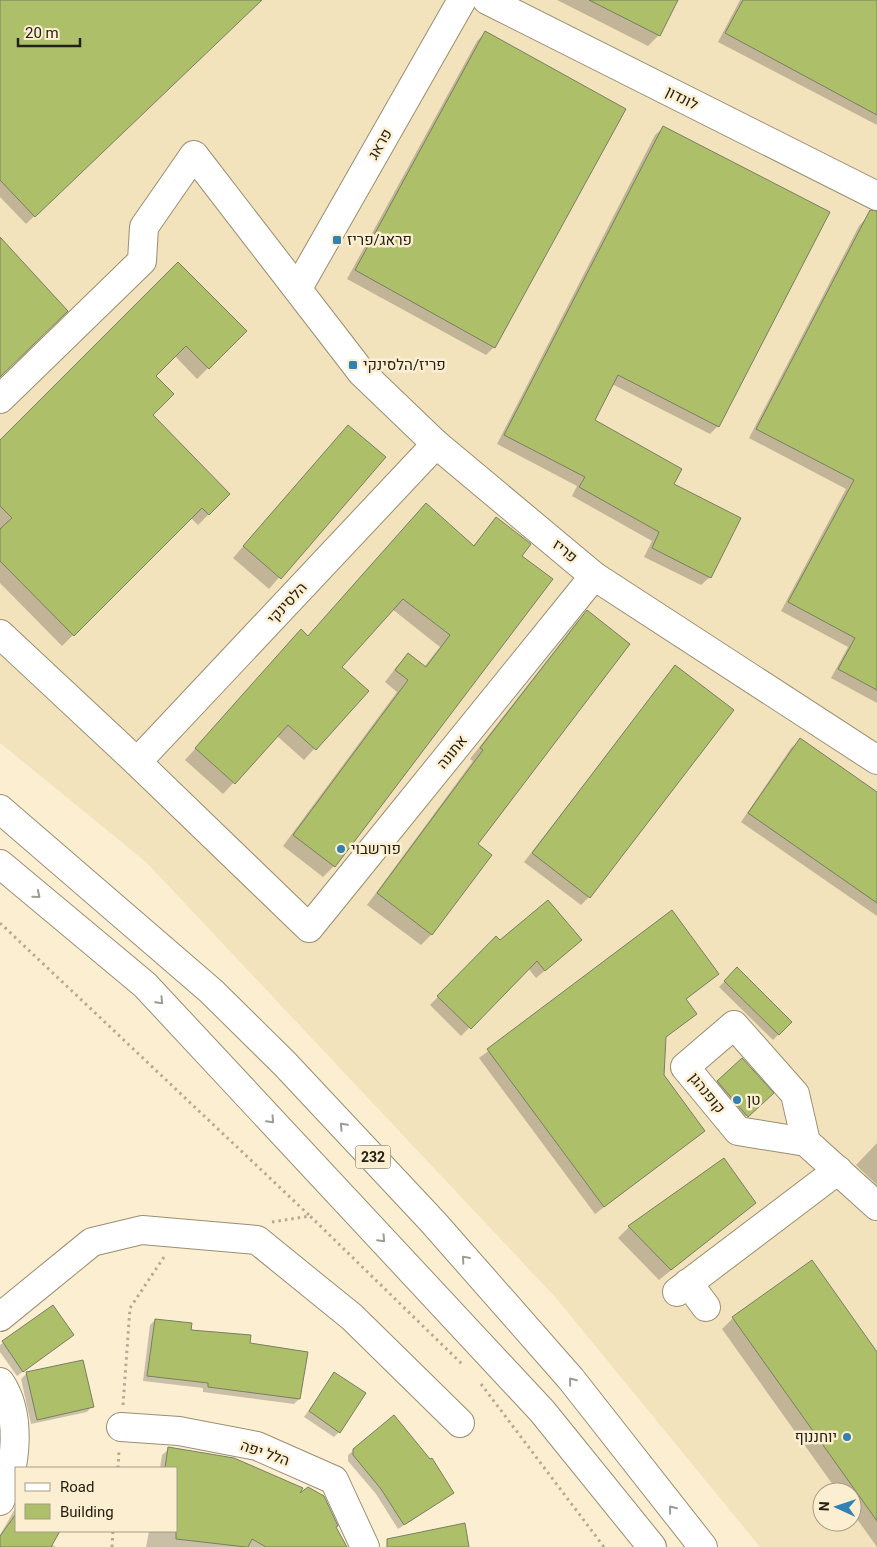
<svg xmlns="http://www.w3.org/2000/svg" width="877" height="1547" font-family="Roboto,Heebo,sans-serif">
	<rect width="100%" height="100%" fill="#fcefd1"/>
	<path fill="#f3e3bd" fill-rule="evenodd" d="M0 0H877V1547H760L556 1298 146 862 0 743ZM822 1492H852V1522H822Z"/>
	<g fill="#0003">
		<polygon points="0,0 260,0 26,224 0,197"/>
		<polygon points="557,0 677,0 659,35 648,46"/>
		<polygon points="740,0 877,0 877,125 718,42"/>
		<polygon points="485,33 494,347 486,355 347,279 477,41"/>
		<polygon points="664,127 718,426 710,434 612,384 593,421 672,485 710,577 701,585 644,557 652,541 572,496 577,486 497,444 655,135"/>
		<polygon points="867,217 877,222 877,703 831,678 848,647 781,611 846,489 749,438 859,226"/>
		<polygon points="178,263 245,331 197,379 175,356 154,376 151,415 229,494 198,525 191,518 62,646 0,583 0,442"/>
		<polygon points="348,426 384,457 269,589 233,558"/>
		<polygon points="496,519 529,544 334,866 323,877 283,846 397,692 385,682 397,666 408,655 424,667 440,647 392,609 341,667 367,691 304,760 277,736 223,794 185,760 301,631 307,637 473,546"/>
		<polygon points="587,612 432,934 421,945 367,905 473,761 470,759 576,623"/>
		<polygon points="675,667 589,897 581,905 524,862"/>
		<polygon points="800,740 877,793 877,916 741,822 791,748"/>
		<polygon points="672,912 718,974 685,1000 695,1013 665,1038 663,1076 704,1131 595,1214 479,1058"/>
		<polygon points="496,938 500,942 572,948 536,978 528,968 461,1036 430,1005"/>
		<polygon points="737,969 791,1022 773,1040 719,987"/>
		<polygon points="742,1059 766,1099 740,1121 712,1087"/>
		<polygon points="877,1143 877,1185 856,1165"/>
		<polygon points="724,1160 754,1203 659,1280 618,1238 629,1227"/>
		<polygon points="53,1307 73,1335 17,1376 0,1352 0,1345"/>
		<polygon points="733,1318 877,1354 877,1547 852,1512 852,1492 838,1492 722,1329"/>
		<polygon points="155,1320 249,1344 299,1399 294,1404 203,1392 203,1388 143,1381 150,1325"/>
		<polygon points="27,1373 92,1406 87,1412 31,1424 21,1379"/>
		<polygon points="335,1373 339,1432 334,1437 304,1417"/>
		<polygon points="169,1449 296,1497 334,1527 346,1547 146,1547 149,1531 176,1531 176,1468 160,1468 162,1455"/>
		<polygon points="354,1450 453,1493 398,1529 376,1494 348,1461 348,1455"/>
		<polygon points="16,1507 16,1531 58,1531 51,1544 56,1547 0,1547 0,1535"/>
	</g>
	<g fill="#aebf6a" stroke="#787f63">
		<polygon points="0,0 262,0 35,217 0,180"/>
		<polygon points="589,0 678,0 660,36"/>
		<polygon points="743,0 877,0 877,115 725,33"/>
		<polygon points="485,31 626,109 495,348 355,270"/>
		<polygon points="663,126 830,212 719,427 618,375 595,420 682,469 674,484 741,518 711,578 652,548 659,532 579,487 585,477 504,435"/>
		<polygon points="870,210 877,211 877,690 838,669 855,638 788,602 854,480 756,429"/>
		<polygon points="0,237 68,311 0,377"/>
		<polygon points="178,262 247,331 209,369 186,346 156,376 174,394 153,415 230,494 209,515 202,508 74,636 0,561 0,529 12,518 0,506 0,440"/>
		<polygon points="348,425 386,457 281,579 243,546"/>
		<polygon points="426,503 474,546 496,517 531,544 522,556 553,579 335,867 293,835 408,680 395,670 408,653 426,667 450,635 403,599 342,667 369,691 316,750 288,725 235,784 195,748 301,629 308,636"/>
		<polygon points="587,610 630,644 478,844 492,855 432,935 377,893 483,750 480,748"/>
		<polygon points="675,665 734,710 590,898 532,853"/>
		<polygon points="800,738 877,792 877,903 748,813"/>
		<polygon points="548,900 582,940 545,971 537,961 471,1029 437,996 496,936 500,940"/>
		<polygon points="672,910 719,974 686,999 697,1014 666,1037 664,1075 705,1131 604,1207 487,1049"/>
		<polygon points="737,967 792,1022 779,1035 724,981"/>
		<polygon points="742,1058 774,1093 748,1117 717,1081"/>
		<polygon points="724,1158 756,1203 671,1270 628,1226"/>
		<polygon points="812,1260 877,1352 877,1521 732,1317"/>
		<polygon points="53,1305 74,1335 23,1372 2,1341"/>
		<polygon points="155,1319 192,1323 191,1330 251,1335 250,1343 308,1352 300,1399 208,1387 208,1383 147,1376"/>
		<polygon points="83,1360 94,1407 37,1420 26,1372"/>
		<polygon points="334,1372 366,1393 340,1433 309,1411"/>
		<polygon points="394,1415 430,1459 432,1458 454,1493 404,1525 381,1489 353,1455 353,1449"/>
		<polygon points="168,1447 234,1458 303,1488 300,1493 308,1487 324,1496 338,1526 336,1527 347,1547 266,1547 252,1539 248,1547 246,1547 176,1539 176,1468 165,1468"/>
		<polygon points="16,1514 16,1531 60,1531 51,1547 0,1547 0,1536"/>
		<polygon points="465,1523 469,1547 387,1547 387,1539"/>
	</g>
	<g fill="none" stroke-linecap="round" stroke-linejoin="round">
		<defs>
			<g id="minor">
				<polyline points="487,0 877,196"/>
				<polyline points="298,288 462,0"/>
				<polyline points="0,399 142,261 144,227 194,155 362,373 436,444 594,576 877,760"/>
				<polyline points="0,634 137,762 309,928 594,576"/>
				<polyline points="137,762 436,444"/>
				<polyline points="806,1142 795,1094 734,1025 685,1067 738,1131 806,1142 877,1206"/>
				<polyline points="688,1283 706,1307"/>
				<polyline points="677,1292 838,1170"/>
				<polyline points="0,1317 92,1242 142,1230 257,1240 352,1317 460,1423"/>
				<path d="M0 1382C22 1414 17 1468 0 1501"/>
				<polyline points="121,1427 179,1431 257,1446 334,1480 365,1547"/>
			</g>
			<g id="major">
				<polyline points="0,809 211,991 285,1064 433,1222 571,1379 703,1547"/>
				<polyline points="0,864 145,985 542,1411 652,1547"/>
			</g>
		</defs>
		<use href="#minor" stroke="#9a8e72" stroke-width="30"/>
		<use href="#major" stroke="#9a8e72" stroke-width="30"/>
		<g stroke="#b5aa93" stroke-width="3" stroke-dasharray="2.5 4" stroke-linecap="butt">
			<polyline points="0,923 310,1216"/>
			<polyline points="272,1222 310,1216 463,1365"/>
			<polyline points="481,1384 604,1547"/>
			<polyline points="123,1405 130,1308 164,1257"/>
			<polyline points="118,1468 119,1451"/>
			<polyline points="112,1547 113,1531"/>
		</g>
		<use href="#minor" stroke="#fff" stroke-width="28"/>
		<use href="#major" stroke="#fff" stroke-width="28"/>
	</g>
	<defs><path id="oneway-chevron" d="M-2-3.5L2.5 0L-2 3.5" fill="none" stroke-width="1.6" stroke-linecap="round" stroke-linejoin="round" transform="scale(1.25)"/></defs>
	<g stroke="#9d9b96">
		<use href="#oneway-chevron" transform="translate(37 895) rotate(40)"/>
		<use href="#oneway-chevron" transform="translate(160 1001) rotate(47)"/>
		<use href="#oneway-chevron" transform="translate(271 1120) rotate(47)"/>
		<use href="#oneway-chevron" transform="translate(343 1126) rotate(-133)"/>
		<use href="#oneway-chevron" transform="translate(382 1239) rotate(47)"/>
		<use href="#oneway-chevron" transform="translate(465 1259) rotate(-131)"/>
		<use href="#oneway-chevron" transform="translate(572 1381) rotate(-129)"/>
		<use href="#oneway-chevron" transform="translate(672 1509) rotate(-128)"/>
	</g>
	<g fill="#3181b2" stroke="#fcefd1" stroke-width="2">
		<rect x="332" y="235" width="10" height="10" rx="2.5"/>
		<rect x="348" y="360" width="10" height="10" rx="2.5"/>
		<circle cx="341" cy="849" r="5"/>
		<circle cx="737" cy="1100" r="5"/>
		<circle cx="847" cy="1437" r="5"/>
	</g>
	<g text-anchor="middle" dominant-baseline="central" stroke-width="5" stroke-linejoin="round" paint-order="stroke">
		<rect fill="#fcefd1" stroke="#665e4d" stroke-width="1" x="355.5" y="1145.5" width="35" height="23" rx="4"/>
		<g font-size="14" font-weight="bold" fill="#252015">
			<text x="373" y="1157">232</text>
		</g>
		<g font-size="15" fill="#252015" stroke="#fcefd1">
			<text transform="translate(682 98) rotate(27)">לונדון</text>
			<text transform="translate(380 144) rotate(-60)">פראג</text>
			<text transform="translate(565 551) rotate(40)">פריז</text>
			<text transform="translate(287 603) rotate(-47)">הלסינקי</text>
			<text transform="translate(452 752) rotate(-51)">אתונה</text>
			<text transform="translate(707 1093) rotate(51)">קופנהגן</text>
			<text transform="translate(265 1453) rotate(19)">הלל יפה</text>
		</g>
		<g font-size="15" fill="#252015" stroke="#fcefd1" text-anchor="start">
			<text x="347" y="240">פראג/פריז</text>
			<text x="363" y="365">פריז/הלסינקי</text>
			<text x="351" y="849">פורשבוי</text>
			<text x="747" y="1100">טן</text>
			<text x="837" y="1437" text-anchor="end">יוחננוף</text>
		</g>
	</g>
	<rect x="15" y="1467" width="162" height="65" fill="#fcefd1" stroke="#a69c86"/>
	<rect x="25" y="1483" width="25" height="8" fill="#ffffff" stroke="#a69c86"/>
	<text x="60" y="1492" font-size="15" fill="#252015">Road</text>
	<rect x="25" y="1504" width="25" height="15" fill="#aebf6a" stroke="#a69c86"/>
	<text x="60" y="1517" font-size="15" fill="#252015">Building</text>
	<g transform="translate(837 1507) rotate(273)"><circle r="24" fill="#fcefd1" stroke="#a69c86"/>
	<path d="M0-4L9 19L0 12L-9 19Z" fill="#3181b2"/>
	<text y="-8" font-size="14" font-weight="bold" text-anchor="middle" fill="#252015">N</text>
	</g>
	<path d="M18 38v8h62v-8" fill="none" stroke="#252015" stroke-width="2.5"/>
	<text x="25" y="38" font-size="15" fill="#252015" stroke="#fcefd1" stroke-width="4" paint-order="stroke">20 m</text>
</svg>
